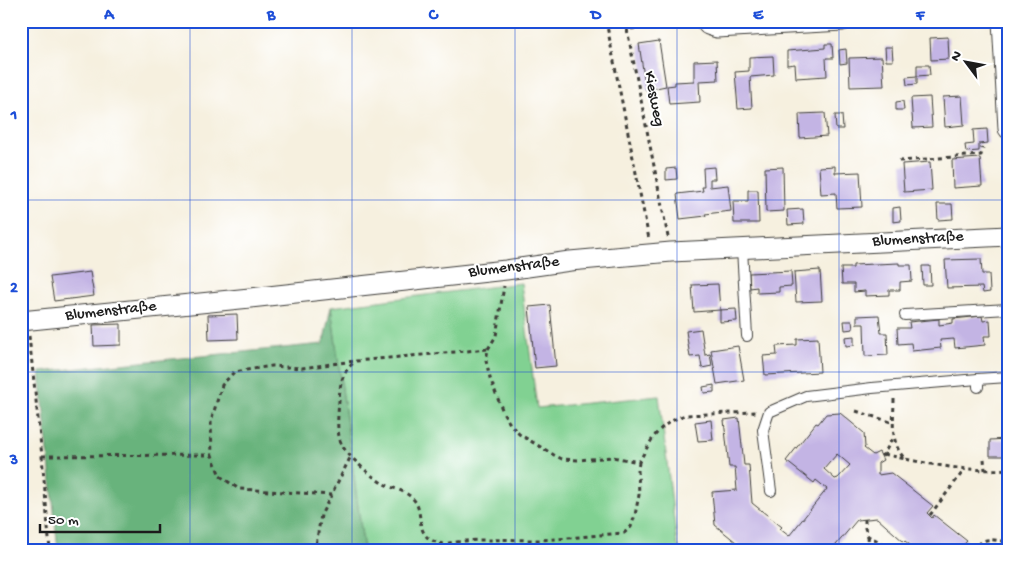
<svg xmlns="http://www.w3.org/2000/svg" width="1029" height="572" font-family="'Gochi Hand',sans-serif">
	<rect width="100%" height="100%" fill="#fff"/>
	<filter id="ink" filterUnits="userSpaceOnUse"><feTurbulence type="fractalNoise" baseFrequency=".02" numOctaves="2"/><feDisplacementMap in="SourceGraphic" scale="10" xChannelSelector="R" yChannelSelector="G"/><feConvolveMatrix kernelMatrix="1 2 1 2 8 2 1 2 1" color-interpolation-filters="sRGB"/></filter>
	<filter id="wash" filterUnits="userSpaceOnUse"><feTurbulence type="fractalNoise" baseFrequency=".0096" numOctaves="4" result="noise"/><feDisplacementMap in="SourceGraphic" scale="20" xChannelSelector="R" yChannelSelector="G"/><feGaussianBlur stdDeviation="1.12" result="paint"/><feColorMatrix in="noise" values="0 0 0 0 0 0 0 0 0 0 0 0 0 0 0 0 0 1.4 0 .05"/><feComposite in="paint" operator="in"/></filter>
	<g filter="url(#wash)">
		<rect width="100%" height="100%" fill="#f6f0df"/>
		<polygon fill="#81d192" stroke="#4e7657" points="521,283 537,408 659,396 677,544 682,551 364,551 331,307"/>
		<polygon fill="#68b37c" stroke="#42684c" points="331,307 364,551 58,551 40,372 323,344"/>
		<g id="blocks">
			<g fill="#c3b4e4" fill-rule="evenodd">
				<polygon points="948,37 949,59 931,60 930,38"/>
				<polygon points="659,41 666,86 646,90 639,44"/>
				<polygon points="825,44 832,44 833,58 826,58 827,76 796,78 795,64 787,65 787,51 825,48"/>
				<polygon points="885,47 892,47 893,61 886,61"/>
				<polygon points="846,49 847,63 840,64 839,50"/>
				<polygon points="773,56 774,75 750,77 752,108 738,109 735,72 749,71 749,57"/>
				<polygon points="882,57 884,86 850,87 849,58"/>
				<polygon points="717,60 718,80 699,81 700,102 669,104 667,86 675,85 675,82 694,81 694,61"/>
				<polygon points="917,65 929,65 930,75 917,76"/>
				<polygon points="917,76 917,84 907,85 906,77"/>
				<polygon points="962,96 964,125 945,127 943,97"/>
				<polygon points="930,97 932,127 913,128 911,98"/>
				<polygon points="903,101 904,110 896,110 896,102"/>
				<polygon points="825,113 827,136 800,138 799,114"/>
				<polygon points="835,115 842,115 843,129 836,129"/>
				<polygon points="987,129 988,143 979,144 979,151 966,152 965,145 974,144 973,130"/>
				<polygon points="980,158 982,186 953,188 952,160"/>
				<polygon points="930,162 932,190 904,192 902,164"/>
				<polygon points="835,166 835,173 860,172 862,207 837,208 836,193 821,194 819,167"/>
				<polygon points="714,167 715,179 710,179 710,187 728,185 731,211 705,214 706,216 680,219 677,194 703,191 702,187 704,187 703,168"/>
				<polygon points="783,167 784,211 766,212 765,168"/>
				<polygon points="676,168 677,179 666,180 666,169"/>
				<polygon points="748,190 758,190 759,223 734,223 733,201 748,201"/>
				<polygon points="937,204 952,204 953,219 938,220"/>
				<polygon points="900,207 901,221 893,222 893,208"/>
				<polygon points="803,209 804,224 788,225 787,210"/>
				<polygon points="981,259 982,274 989,274 990,292 983,293 982,287 947,288 945,260"/>
				<polygon points="899,263 899,265 911,265 912,281 900,282 900,290 889,290 889,295 865,296 865,291 854,292 854,284 842,284 841,268 853,268 853,265"/>
				<polygon points="922,266 930,266 931,285 923,285"/>
				<polygon points="820,270 822,301 796,302 794,272"/>
				<polygon points="791,271 792,286 779,287 779,292 757,293 757,287 750,288 749,273"/>
				<polygon points="90,272 94,296 54,301 50,277"/>
				<polygon points="718,284 720,310 694,312 692,285"/>
				<polygon points="550,305 556,366 535,368 529,307"/>
				<polygon points="736,309 737,321 720,322 720,310"/>
				<polygon points="237,314 238,339 209,340 208,315"/>
				<polygon points="879,315 881,333 887,333 888,355 865,356 864,324 857,324 857,316"/>
				<polygon points="982,316 983,321 990,320 991,336 984,336 985,345 955,348 954,339 940,340 941,348 912,351 911,343 898,344 897,328 910,328 909,322 939,319 939,325 953,323 953,319"/>
				<polygon points="844,321 852,321 853,329 845,330"/>
				<polygon points="121,324 121,345 94,346 93,325"/>
				<polygon points="701,329 705,355 710,354 712,366 702,368 700,356 690,357 686,331"/>
				<polygon points="854,336 854,345 846,346 845,337"/>
				<polygon points="818,338 820,372 765,375 763,356 777,355 776,346 797,345 797,339"/>
				<polygon points="738,346 744,380 717,384 711,350"/>
				<polygon points="714,385 714,392 704,393 703,387"/>
				<path d="M840 413 864 433 865 447 864 448 873 455 879 452 883 460 878 463V475L891 473 933 506 927 513 932 518 934 515 967 541 958 551H906L910 545 905 541 904 542 877 518 857 520 831 551H747L715 525 712 492 737 490 735 467H729L724 420 739 418 744 465H749L752 503 782 527 780 529 789 536 827 489 816 480 814 483 786 461 816 423 818 424 826 414ZM837 454 850 465 838 478 835 479 824 469Z"/>
				<polygon points="711,420 713,440 698,441 695,422"/>
				<polygon points="1008,439 1008,456 990,456 990,440"/>
			</g>
		</g>
	</g>
	<g filter="url(#ink)">
		<use href="#blocks" fill-opacity="0" stroke="#3d3c39" stroke-width="1"/>
		<g fill="none" stroke-linecap="round" stroke-linejoin="round">
			<defs>
				<g id="lane">
					<polyline points="742,249 747,336"/>
					<polyline points="905,315 1008,309"/>
					<polyline points="978,387 978,379 1008,377"/>
					<polyline points="771,491 763,430 769,412 806,396 872,388 978,379"/>
				</g>
				<g id="street">
					<polyline points="705,21 708,25 717,28 843,21"/>
					<polyline points="1002,21 1008,129"/>
					<polyline points="21,321 250,298 506,270 570,261 671,252 1008,236"/>
				</g>
			</defs>
			<use href="#lane" stroke="#3d3c39" stroke-width="12"/>
			<use href="#street" stroke="#3d3c39" stroke-width="21"/>
			<g stroke="#3d3c39" stroke-width="3" stroke-dasharray="4 4" stroke-linecap="butt">
				<polyline points="606,21 649,239"/>
				<polyline points="899,161 981,155 983,148"/>
				<polyline points="668,237 627,29 689,26"/>
				<polyline points="29,336 42,456 50,551"/>
				<polyline points="488,349 496,336 504,286"/>
				<path d="M894 399C894 420 889 442 905 459 940 466 972 472 1008 469"/>
				<polyline points="856,411 894,423"/>
				<polyline points="884,454 905,459"/>
				<polyline points="42,456 212,455"/>
				<polyline points="881,456 884,454 893,437"/>
				<polyline points="984,459 985,470"/>
				<path d="M639 462 638 470 639 495 635 515 631 527 624 533C595 535 566 539 537 540 522 540 507 539 492 540 480 540 469 540 457 542 451 542 445 545 439 543 413 537 425 513 414 500 407 491 394 489 384 484 374 479 344 453 341 443 336 430 338 415 339 401 340 385 341 372 356 361L488 349 486 361 490 378 503 412 510 424 519 434 554 455 562 459 578 460 613 457 639 462C652 439 657 425 685 415L756 412"/>
				<polyline points="332,495 239,489 220,476 212,455 211,421 222,385 234,372 272,366 302,368 354,361"/>
				<polyline points="930,515 965,469"/>
				<polyline points="865,519 865,528 868,536 878,541 893,551"/>
				<polyline points="868,536 869,551"/>
				<polyline points="315,551 321,515 351,456"/>
				<path d="M973 551C983 535 992 540 1008 542"/>
			</g>
			<use href="#lane" stroke="#fff" stroke-width="10"/>
			<use href="#street" stroke="#fff" stroke-width="19"/>
		</g>
	</g>
	<path fill="none" stroke="#1d4ed8" stroke-width="1" stroke-opacity="0.55" d="M190 21V551M352 21V551M515 21V551M677 21V551M839 21V551M21 200H1008M21 372H1008"/>
	<g text-anchor="middle" dominant-baseline="central" stroke-width="4" stroke-linejoin="round" paint-order="stroke">
		<g font-size="16" fill="#1c1c1c" stroke="#fff">
			<text transform="translate(653 99) rotate(79)">Kiesweg</text>
			<text transform="translate(918 240) rotate(-3)">Blumenstraße</text>
			<text transform="translate(514 268) rotate(-7)">Blumenstraße</text>
			<text transform="translate(111 312) rotate(-6)">Blumenstraße</text>
		</g>
	</g>
	<rect width="1029" height="572" fill="none" stroke="#fff" stroke-width="55"/>
	<g transform="translate(966 62) rotate(302)" stroke="#ffffff" stroke-width="4" paint-order="stroke">
	<path d="M0-4L9 19L0 12L-9 19Z" fill="#1c1c1c"/>
	<text y="-8" font-size="14" font-weight="bold" text-anchor="middle" fill="#1c1c1c">N</text>
	</g>
	<path d="M40 524v8h120v-8" fill="none" stroke="#1c1c1c" stroke-width="2.5"/>
	<text x="48" y="524" font-size="15" fill="#1c1c1c" stroke="#ffffff" stroke-width="4" paint-order="stroke">50 m</text>
	<rect x="28" y="28" width="974" height="516" fill="none" stroke="#1d4ed8" stroke-width="2"/>
	<g font-size="16" text-anchor="middle" font-weight="bold" fill="#1d4ed8">
		<text x="109" y="19">A</text>
		<text x="271" y="19">B</text>
		<text x="433" y="19">C</text>
		<text x="596" y="19">D</text>
		<text x="758" y="19">E</text>
		<text x="920" y="19">F</text>
		<text x="14" y="119">1</text>
		<text x="14" y="292">2</text>
		<text x="14" y="464">3</text>
	</g>
</svg>
